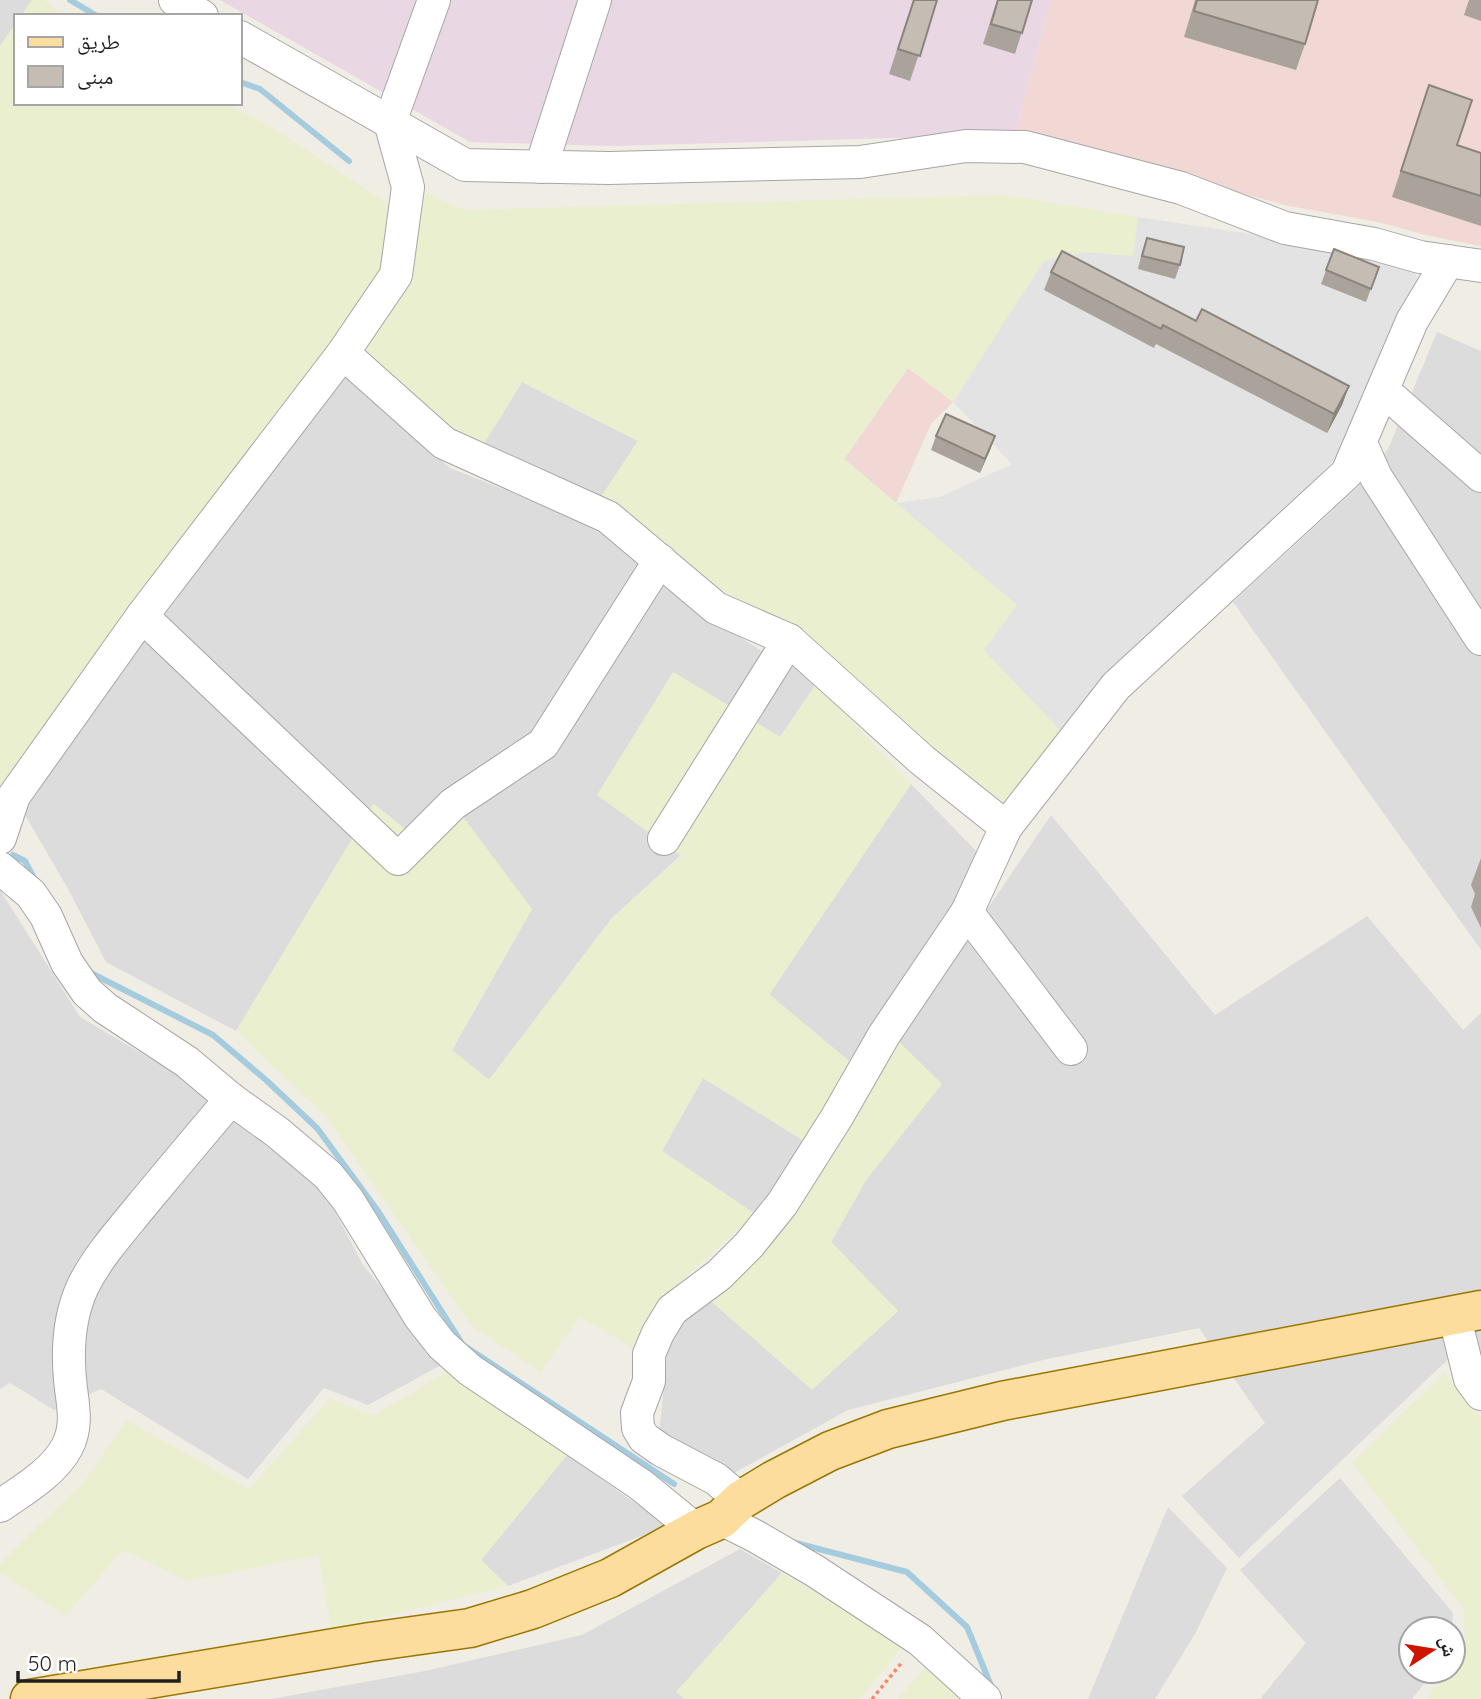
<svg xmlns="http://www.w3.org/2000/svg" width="1481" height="1699" font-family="Quicksand,'Noto Naskh Arabic',sans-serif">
	<rect width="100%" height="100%" fill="#f0ede5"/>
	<g fill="#dddcdc">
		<polygon points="0,0 32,0 21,16 16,16 16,23 0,46"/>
		<polygon points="1437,332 1481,351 1481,950 1233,602 1358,487 1388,449"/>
		<polygon points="345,375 450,468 604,529 657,582 766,654 790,658 816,684 780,737 673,672 681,855 612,918 489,1080 452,1050 532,909 424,844 374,804 236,1031 106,962 68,889 14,796"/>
		<polygon points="522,382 638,441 599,500 483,445"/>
		<polygon points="911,784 985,860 849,1061 769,995"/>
		<polygon points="1051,815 1215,1015 1367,916 1463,1030 1481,1013 1481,1368 1463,1345 1239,1558 1182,1496 1265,1423 1199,1328 1043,1360 848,1410 734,1473 659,1435 668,1343 689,1315 712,1302 812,1389 898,1311 831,1242 866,1180 941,1084 898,1041"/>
		<polygon points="0,890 80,1017 185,1079 325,1193 363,1265 443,1364 368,1405 324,1388 248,1479 101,1389 54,1410 10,1383 0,1389"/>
		<polygon points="703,1078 804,1141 755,1214 662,1151"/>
		<polygon points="567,1455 668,1526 508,1586 481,1560"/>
		<polygon points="1340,1478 1453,1613 1452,1629 1411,1629 1411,1671 1434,1671 1412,1699 1260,1699 1306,1643 1240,1570"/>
		<polygon points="1168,1507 1227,1568 1196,1632 1155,1699 1088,1699"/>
		<polygon points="740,1549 782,1573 677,1692 685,1699 271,1699 425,1671 582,1635"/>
	</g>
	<g fill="#f1d8d4">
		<polygon points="1051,0 1481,0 1481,246 1426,235 1378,222 1289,206 1015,133"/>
		<polygon points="908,368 953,402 931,424 896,503 844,459"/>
	</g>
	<polygon fill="#e9d7e4" points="220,0 1051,0 1015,133 965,136 610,146 470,142"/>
	<g fill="#eaefd0">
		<polygon points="32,0 44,0 63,16 21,16"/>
		<polygon points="16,23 16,103 223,103 265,123 393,207 388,262 305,389 0,795 0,46"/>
		<polygon points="420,190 464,210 1004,195 1138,217 1133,256 1085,252 1044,261 953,402 908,368 844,459 1017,605 1071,742 1011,825 796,630 697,576 599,500 638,441 522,382 483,445 457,436 365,349"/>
		<polygon points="673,672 780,737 816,684 911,784 769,994 849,1061 804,1141 703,1078 662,1151 755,1214 666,1295 632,1347 579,1317 541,1372 471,1325 327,1118 236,1031 373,804 424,844 461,814 532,909 452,1050 489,1080 612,918 681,856 597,795"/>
		<polygon points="898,1041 942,1084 866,1180 831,1242 898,1311 812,1390 712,1302 777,1232"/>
		<polygon points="450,1370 567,1455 481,1560 508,1586 332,1629 318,1555 188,1581 123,1550 65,1616 0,1573 0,1564 86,1479 126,1420 249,1489 330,1398 373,1416"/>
		<polygon points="1444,1373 1481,1417 1481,1699 1427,1699 1447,1671 1453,1671 1453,1662 1465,1645 1464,1609 1352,1463"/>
		<polygon points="782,1573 904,1644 860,1699 685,1699 676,1692"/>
		<polygon points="928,1665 964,1699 898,1699"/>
	</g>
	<polygon fill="#e3e3e3" points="1138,217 1370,252 1415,269 1421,296 1398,315 1336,458 1114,683 1071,742 984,650 1017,605 896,503 940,497 1012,464 953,402 1044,261 1085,252 1133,256"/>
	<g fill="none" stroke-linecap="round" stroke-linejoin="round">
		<g stroke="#a5ccde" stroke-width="6">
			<polyline points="70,0 97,16"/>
			<polyline points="240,82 260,89 349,161"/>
			<polyline points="13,855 25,861 36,882"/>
			<polyline points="89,972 213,1035 266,1080 317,1128 378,1211 463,1345 674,1484"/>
			<polyline points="792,1542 907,1572 967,1627 992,1688"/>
		</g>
		<defs>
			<g id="minor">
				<polyline points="175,0 202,16"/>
				<polyline points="240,37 465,165 609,168 860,162 966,146 1025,147 1181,188 1285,228 1374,244 1420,257 1481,266"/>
				<polyline points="541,167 595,0"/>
				<polyline points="343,353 444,443 608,517 716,608 789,640 922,760 1006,827"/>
				<polyline points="1384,391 1481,476"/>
				<polyline points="1361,443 1376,477 1481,639"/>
				<polyline points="142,616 398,859 453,804 543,744 660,560"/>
				<polyline points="0,838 14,796 142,616 343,353 396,275 408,187 390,122 434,0"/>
				<polyline points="664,839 789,640"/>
				<polyline points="0,868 31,894 46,916 67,963 87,992 105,1008 187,1062 231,1099 277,1132 328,1175 348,1200 420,1317 442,1345 470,1370 641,1485 696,1530"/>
				<polyline points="967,912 1071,1049"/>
				<polyline points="1454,1314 1470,1379 1481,1394"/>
				<polyline points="741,1500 716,1479 661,1450 644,1438 638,1428 637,1413 649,1381 649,1354 658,1333 672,1310 719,1275 749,1245 782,1204 837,1117 884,1035 967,912 1006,827 1116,686 1347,473 1412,321 1448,261"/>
				<path d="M0 1506C23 1490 54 1472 67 1447 79 1424 72 1403 70 1379 67 1347 69 1316 83 1286 98 1256 121 1231 142 1205 172 1169 201 1134 231 1099"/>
				<polyline points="721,1519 755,1536 815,1571 920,1640 985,1699"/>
			</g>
			<polyline id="major" points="30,1699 370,1642 470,1628 533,1609 610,1578 696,1530 721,1519 741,1500 774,1480 830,1451 888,1429 1002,1401 1481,1310"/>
		</defs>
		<use href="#minor" stroke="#a6a6a6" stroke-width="34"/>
		<use href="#major" stroke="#9a7600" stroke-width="41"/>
		<polyline stroke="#fb886b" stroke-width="3.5" stroke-dasharray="3.5 3.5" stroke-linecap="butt" points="872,1699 903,1661"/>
		<use href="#minor" stroke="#fff" stroke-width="32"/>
		<use href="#major" stroke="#fddd9d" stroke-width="38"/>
	</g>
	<g fill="#a9a39b">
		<polygon points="913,0 937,0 910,81 889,74"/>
		<polygon points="997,0 1032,0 1015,54 983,44"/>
		<polygon points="1195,0 1318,0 1305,44 1296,70 1184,37"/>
		<polygon points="1469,0 1481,0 1481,21 1464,15"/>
		<polygon points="1429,85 1457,145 1481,153 1481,226 1392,197"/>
		<polygon points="1147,238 1180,265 1175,279 1138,269 1142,252"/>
		<polygon points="1334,249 1379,267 1366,302 1321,284"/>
		<polygon points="1051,272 1196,321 1349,386 1342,405 1327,433 1156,344 1154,348 1044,290"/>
		<polygon points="936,436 995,436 980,473 931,450"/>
		<polygon points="1481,858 1481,928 1471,907 1475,894 1471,885"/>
	</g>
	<g fill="#8a847e">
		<polygon points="1349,386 1342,405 1327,433 1334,414"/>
		<polygon points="995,436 990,450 980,473 985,459"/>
	</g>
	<g fill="#c5bdb4" stroke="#8a847e" stroke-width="2">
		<polygon points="914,0 937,0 920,56 898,49"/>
		<polygon points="998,0 1032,0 1022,33 991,24"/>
		<polygon points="1197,0 1318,0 1305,44 1194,11"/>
		<polygon points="1429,85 1472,100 1457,145 1481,153 1481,196 1401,171"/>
		<polygon points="1147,238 1184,247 1180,265 1142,256"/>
		<polygon points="1334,249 1379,267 1371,289 1326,270"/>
		<polygon points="1062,251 1196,321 1202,309 1349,386 1334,414 1163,325 1161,329 1051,272"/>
		<polygon points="946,414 995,436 985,459 936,436"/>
	</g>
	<rect x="14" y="14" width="228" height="91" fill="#ffffff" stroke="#a5a5a5" stroke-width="2"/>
	<rect x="28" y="37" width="35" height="10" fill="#fddd9d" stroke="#a5a5a5" stroke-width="2"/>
	<text x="77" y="49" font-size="21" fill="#1f1f1f">طريق</text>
	<rect x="28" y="66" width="35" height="21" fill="#c5bdb4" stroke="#a5a5a5" stroke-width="2"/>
	<text x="77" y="84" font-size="21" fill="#1f1f1f">مبنى</text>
	<g transform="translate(1432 1650) rotate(78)"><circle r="33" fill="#ffffff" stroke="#a5a5a5" stroke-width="2"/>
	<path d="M0-5L12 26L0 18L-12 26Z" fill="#ce1400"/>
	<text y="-10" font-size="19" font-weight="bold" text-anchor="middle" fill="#1f1f1f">ش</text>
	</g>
	<path d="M18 1671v10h161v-10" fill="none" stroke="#1f1f1f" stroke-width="3.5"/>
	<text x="28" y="1671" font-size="21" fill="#1f1f1f" stroke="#ffffff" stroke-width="5" paint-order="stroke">50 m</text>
</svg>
